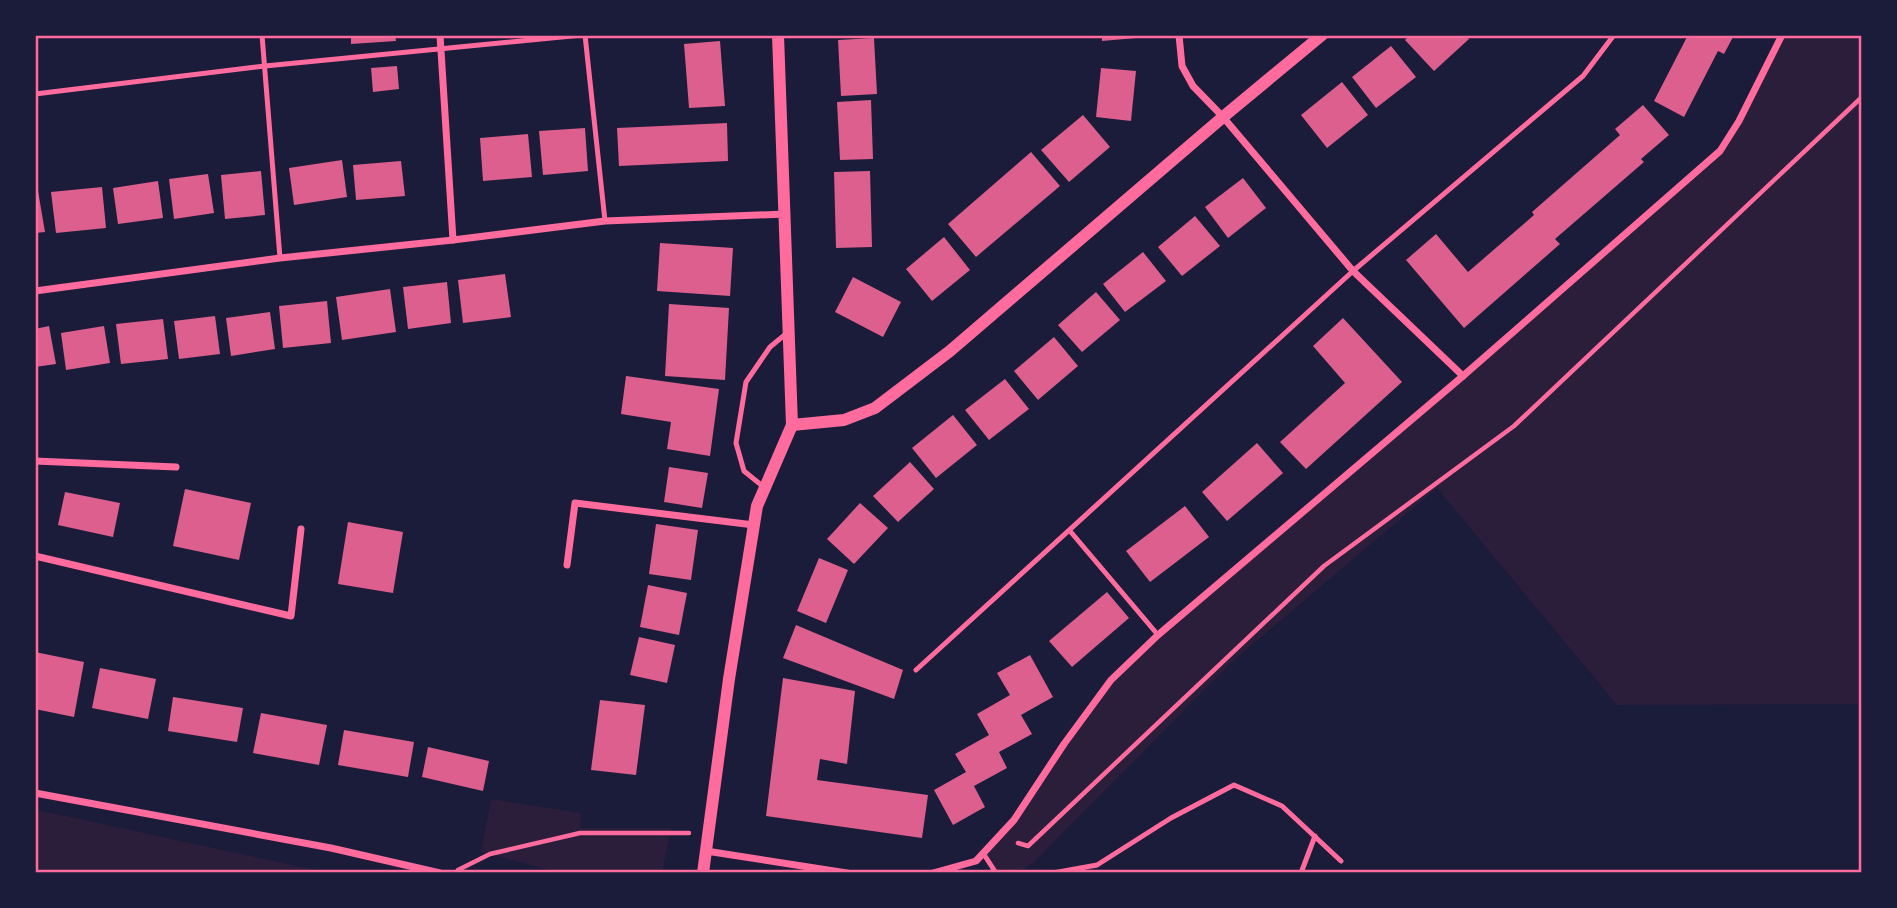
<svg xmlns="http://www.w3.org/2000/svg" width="1897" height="908" font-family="'Source Serif 4',serif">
	<rect width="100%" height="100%" fill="#1b1b3a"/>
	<g fill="#2a1e3b">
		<polygon points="1782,35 1862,35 1862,704 1617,705 1437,488 1233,661 1033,863 1017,873 996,873 983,853 999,836 1111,680 1720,151"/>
		<polygon points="491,799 581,813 580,828 671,828 662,873 561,873 481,852"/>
		<polygon points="35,810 71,817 329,873 35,873"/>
	</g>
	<g fill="#dd5f8e">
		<polygon points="351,35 395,35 396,41 351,44"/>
		<polygon points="1102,35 1136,35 1136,38 1102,41"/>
		<polygon points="1410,35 1465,35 1469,39 1434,71 1405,40"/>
		<polygon points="1688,35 1694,38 1696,35 1734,35 1724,54 1718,51 1684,117 1654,101"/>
		<polygon points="874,38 877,94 841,96 838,40"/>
		<polygon points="720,41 725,106 689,108 684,44"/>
		<polygon points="1391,46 1416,77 1376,108 1352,77"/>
		<polygon points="397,66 399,89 373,92 371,68"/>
		<polygon points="1101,68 1136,71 1131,121 1096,117"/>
		<polygon points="1342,82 1368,115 1327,148 1301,115"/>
		<polygon points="871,100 873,159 840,160 837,102"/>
		<polygon points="1643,105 1669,135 1641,159 1644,162 1555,239 1560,244 1464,328 1406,260 1436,234 1468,272 1534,215 1532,212 1620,135 1615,129"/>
		<polygon points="1083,115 1110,147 1069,182 1041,150"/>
		<polygon points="727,123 728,161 619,166 617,128"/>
		<polygon points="585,128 588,171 543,175 539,131"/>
		<polygon points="528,134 532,177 483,181 480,138"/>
		<polygon points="1031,152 1060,186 976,257 948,224"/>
		<polygon points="342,160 347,197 294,205 289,168"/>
		<polygon points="401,161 405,196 356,200 353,165"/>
		<polygon points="261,171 265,215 225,219 221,175"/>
		<polygon points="870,171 872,247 836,248 834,172"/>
		<polygon points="208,174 214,213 174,219 169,179"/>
		<polygon points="1243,178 1266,208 1228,238 1205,207"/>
		<polygon points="158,181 163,218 118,224 113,188"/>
		<polygon points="102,187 106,228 56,233 51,192"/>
		<polygon points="35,191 38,191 45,232 35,233"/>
		<polygon points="1195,216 1220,246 1182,276 1158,247"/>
		<polygon points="944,237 970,270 932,301 906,269"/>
		<polygon points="660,243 733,248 730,296 657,291"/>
		<polygon points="1143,252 1166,281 1125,312 1103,284"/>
		<polygon points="505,274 511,317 463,323 458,280"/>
		<polygon points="853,277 901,302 883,337 835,312"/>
		<polygon points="447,282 451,323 408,329 403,287"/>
		<polygon points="390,289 396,332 342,340 336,297"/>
		<polygon points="1096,292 1120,320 1082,352 1058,325"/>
		<polygon points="327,301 331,343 283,348 279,306"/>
		<polygon points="669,304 729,308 725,380 665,376"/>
		<polygon points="270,312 275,349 231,356 226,318"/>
		<polygon points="215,316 220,354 179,359 174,321"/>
		<polygon points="1343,318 1402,382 1306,469 1280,442 1345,383 1313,346"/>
		<polygon points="163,319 168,359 121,364 116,324"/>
		<polygon points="49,326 56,364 35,367 35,329"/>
		<polygon points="104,326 110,363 66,370 61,333"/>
		<polygon points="1054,337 1078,366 1038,400 1014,371"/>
		<polygon points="626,376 719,389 710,456 667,449 671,422 621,414"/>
		<polygon points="1005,379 1029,409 989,440 965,410"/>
		<polygon points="953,415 977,445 936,478 912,448"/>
		<polygon points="1257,443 1283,473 1227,521 1202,492"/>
		<polygon points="910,462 934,489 898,522 873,496"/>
		<polygon points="669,467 708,473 702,508 664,502"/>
		<polygon points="185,489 251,503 239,560 173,546"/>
		<polygon points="65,492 120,503 113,537 58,525"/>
		<polygon points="860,503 888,528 854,564 827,539"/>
		<polygon points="1185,506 1209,537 1150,582 1126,551"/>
		<polygon points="348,522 403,532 393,593 338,584"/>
		<polygon points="656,524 698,530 691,580 649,574"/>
		<polygon points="819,558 848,570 826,623 797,611"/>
		<polygon points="648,585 687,593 679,635 640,627"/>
		<polygon points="1107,592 1129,618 1072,667 1049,641"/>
		<polygon points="796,625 903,670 894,699 783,658"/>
		<polygon points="639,637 675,645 667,683 630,675"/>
		<polygon points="35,652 84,662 74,717 35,709"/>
		<polygon points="1030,655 1053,697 1021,715 1032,734 999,752 1007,768 974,786 985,807 953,825 934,790 966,772 955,754 989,735 977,714 1010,695 997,673"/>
		<polygon points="100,668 156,679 148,719 92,708"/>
		<polygon points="783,678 855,691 847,764 820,759 817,780 928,795 922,838 766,816"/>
		<polygon points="173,697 243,708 237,742 168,731"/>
		<polygon points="600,700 645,705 636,775 591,770"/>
		<polygon points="261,713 327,725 319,765 253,753"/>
		<polygon points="344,730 414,742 408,777 338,765"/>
		<polygon points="428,747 489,761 483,791 422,777"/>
	</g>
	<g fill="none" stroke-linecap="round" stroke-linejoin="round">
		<g stroke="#ff6b9d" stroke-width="4.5">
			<polyline points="1018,843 1028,846 1324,566 1514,426 1862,97"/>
			<polyline points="458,870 490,854 580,833 689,833"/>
		</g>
		<g stroke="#ff6b9d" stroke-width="5">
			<polyline points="262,35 280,258"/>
			<polyline points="585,35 605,221"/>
			<polyline points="35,94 265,66 582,35"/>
			<polyline points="765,488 744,471 736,443 746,382 770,347 787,333"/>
			<polyline points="1070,531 1158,635"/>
			<polyline points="916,670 1353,271 1583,76 1614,35"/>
			<polyline points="983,853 996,873"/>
			<polyline points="1053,873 1097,865 1171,818 1234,785 1282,806 1341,861"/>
			<polyline points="1301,873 1315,836"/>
		</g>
		<g stroke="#ff6b9d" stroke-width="7">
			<polyline points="440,35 453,240"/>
			<polyline points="1179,35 1182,66 1193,86 1223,117 1353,271 1463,376"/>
			<polyline points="35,291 280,258 453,240 605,221 785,214"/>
			<polyline points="35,461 176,467"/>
			<polyline points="35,556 291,616 301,529"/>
			<polyline points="567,565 575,503 754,525"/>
			<polyline points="35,793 331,848 440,873"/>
			<polyline points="706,851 847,873"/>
			<polyline points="933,873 976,861 1014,820 1064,744 1111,680 1158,635 1463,376 1720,151 1739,121 1782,35"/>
		</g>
		<g stroke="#ff6b9d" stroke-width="12">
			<polyline points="792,425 844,420 875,408 950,351 1223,117 1322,35"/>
			<polyline points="703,873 729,679 757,506 792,425 778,35"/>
		</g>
	</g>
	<rect width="1897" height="908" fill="none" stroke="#1b1b3a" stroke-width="74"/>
	<rect x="37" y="37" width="1823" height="834" fill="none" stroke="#ff6b9d" stroke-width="2.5"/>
</svg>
